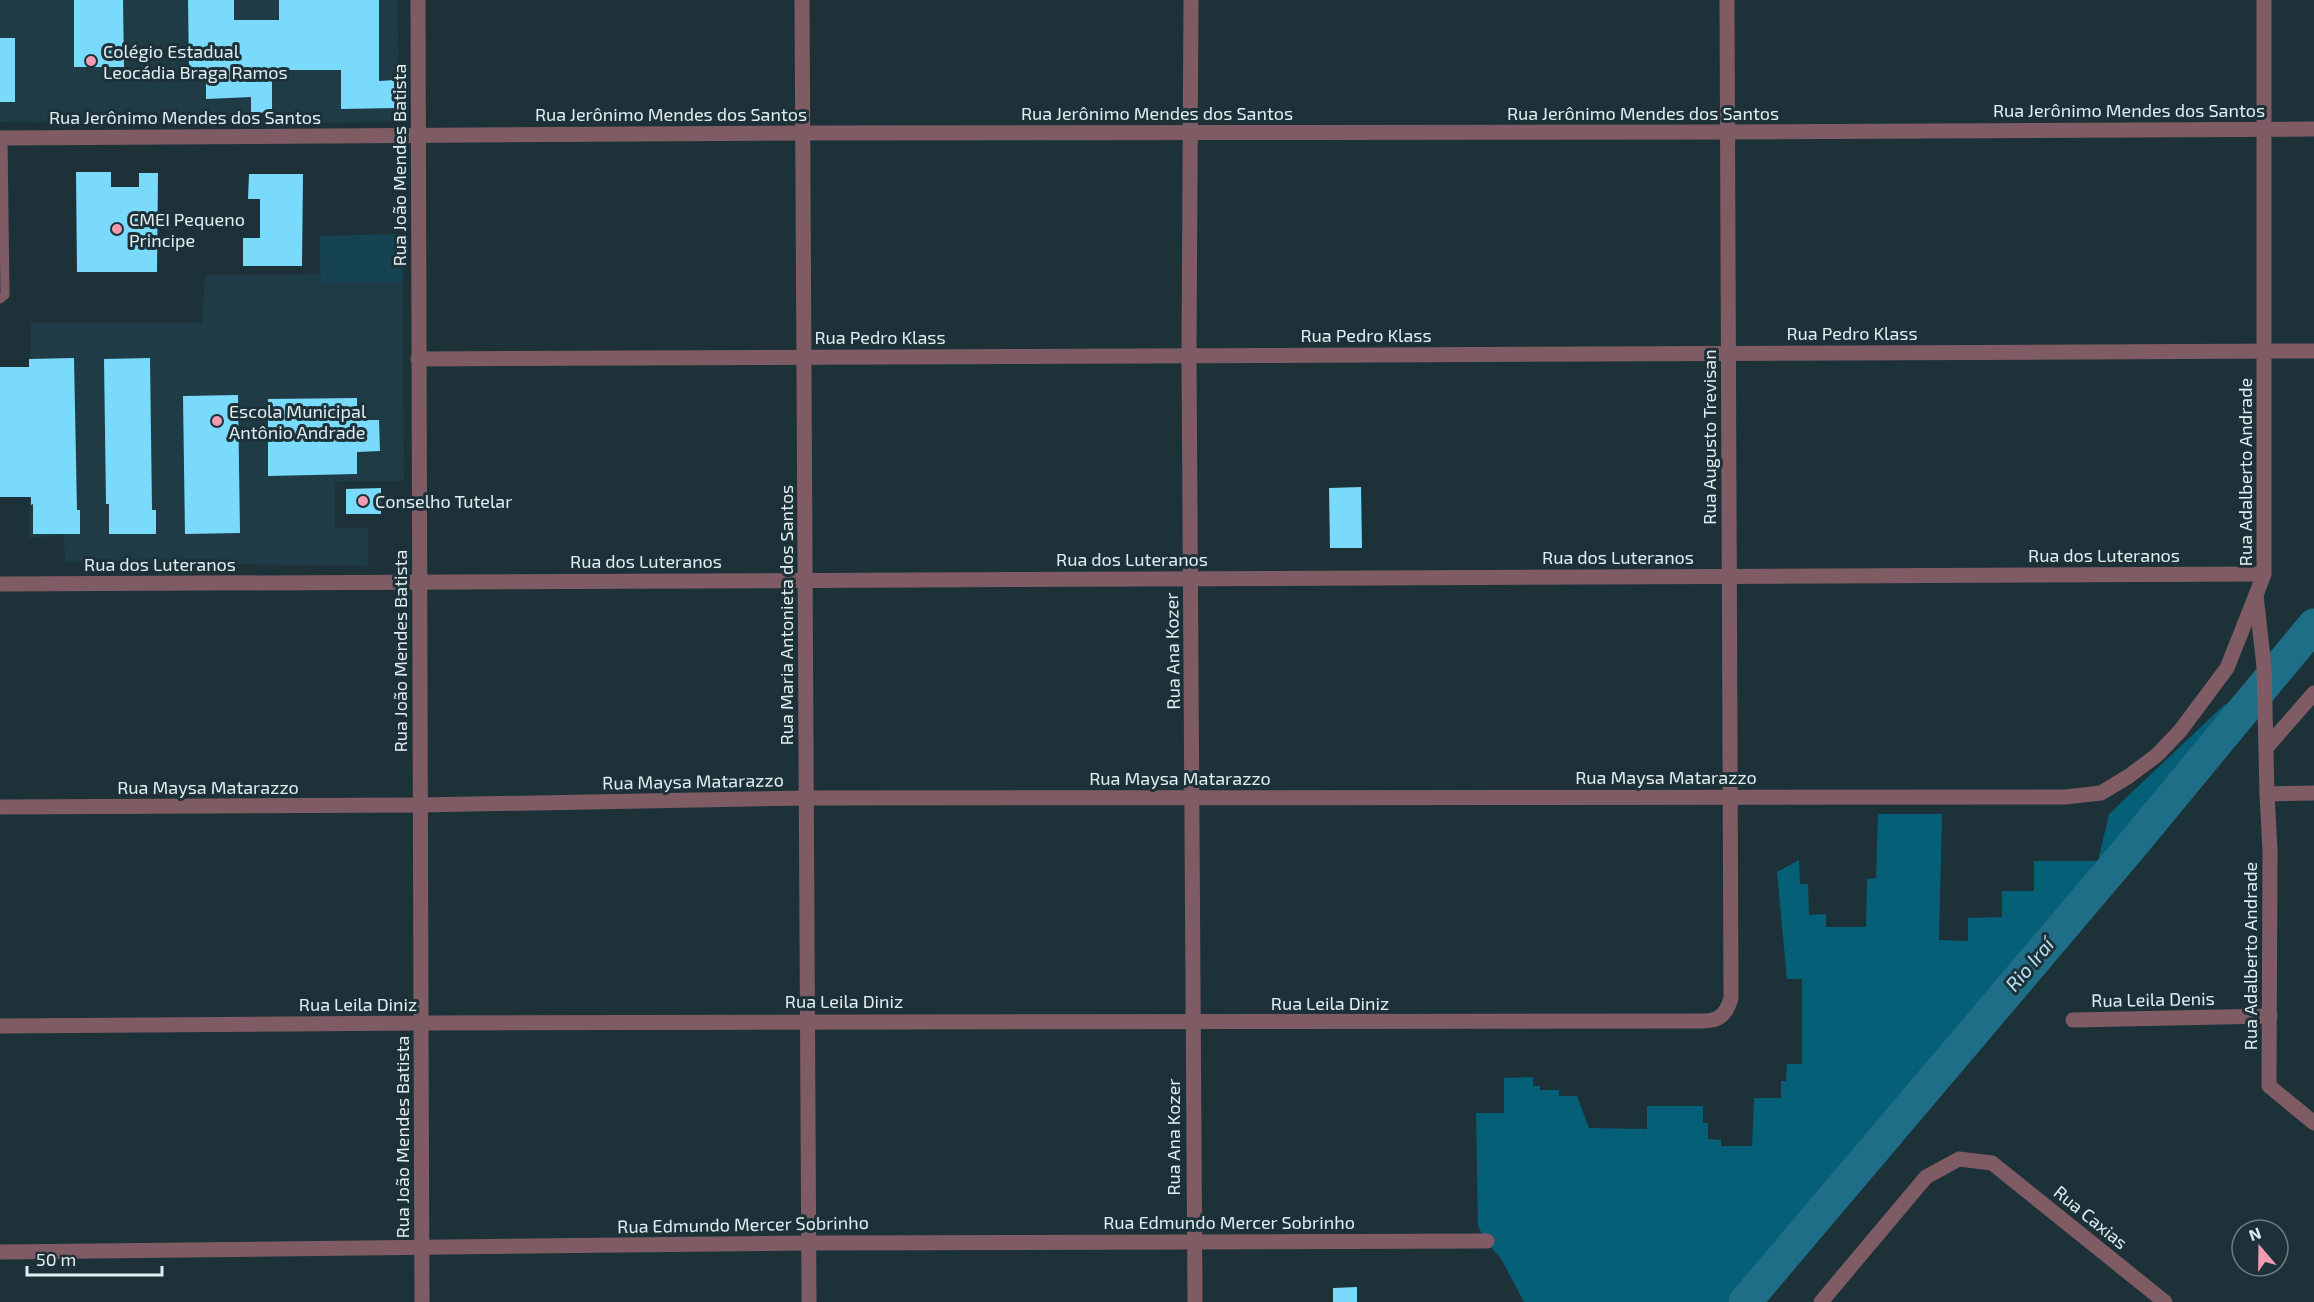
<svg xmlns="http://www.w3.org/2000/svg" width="2314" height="1302" font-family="'Exo 2',sans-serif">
	<rect width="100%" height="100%" fill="#1d3138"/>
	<g fill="#1f3b45">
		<polygon points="0,0 398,0 399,116 397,122 183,124 0,122"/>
		<polygon points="402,234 404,481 335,482 335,528 368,528 368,566 65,562 64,535 29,538 31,323 202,323 205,275 320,274 320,236"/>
	</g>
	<polygon fill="#154352" points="402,234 403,282 321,283 320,236"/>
	<polygon fill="#055f77" points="2246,697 2246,712 1959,1037 1736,1302 1524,1302 1500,1257 1486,1242 1478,1226 1476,1113 1504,1113 1504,1078 1533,1077 1533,1086 1540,1086 1540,1090 1559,1090 1559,1096 1577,1096 1589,1128 1647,1129 1647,1106 1703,1106 1703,1123 1708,1123 1708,1139 1721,1140 1721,1146 1752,1146 1754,1098 1781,1098 1781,1081 1786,1081 1787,1064 1802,1064 1802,979 1787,979 1777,872 1799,860 1800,884 1808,884 1809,915 1826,914 1826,927 1866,927 1867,879 1876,878 1878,814 1942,814 1939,940 1968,941 1968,918 2002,917 2002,891 2034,891 2034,861 2098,861 2109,814 2224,705"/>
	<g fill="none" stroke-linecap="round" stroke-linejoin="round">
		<polyline stroke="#1f6e87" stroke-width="33" points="1745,1302 2133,844 2314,625"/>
	</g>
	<g fill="#79dafc">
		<polygon points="74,0 123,0 124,67 74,67"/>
		<polygon points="188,0 234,0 234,20 279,20 279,0 379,0 379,81 395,80 395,108 341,109 341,70 272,70 272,113 251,112 251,97 206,99 206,71 189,71"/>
		<rect x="0" y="38" width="15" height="64"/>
		<polygon points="76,172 111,172 111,187 139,187 139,173 158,173 157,272 77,272"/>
		<polygon points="249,174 303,174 302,266 243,266 243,238 260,238 260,199 248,199"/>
		<polygon points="74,358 77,510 80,510 80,534 33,534 33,504 31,505 31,497 0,497 0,367 29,367 29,359"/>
		<polygon points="150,358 152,510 156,510 156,534 109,534 109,504 106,504 104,359"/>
		<polygon points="238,395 240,533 185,534 183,396"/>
		<polygon points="357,398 357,420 379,420 380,451 357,452 357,474 268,476 268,399"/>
		<polygon points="1361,487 1362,548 1330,548 1329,488"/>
		<polygon points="381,488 381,514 346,514 346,489"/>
		<polygon points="1357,1287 1357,1302 1333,1302 1333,1288"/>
	</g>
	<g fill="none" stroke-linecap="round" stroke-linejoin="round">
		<polyline stroke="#7f5c64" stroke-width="9" points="0,299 5,295 3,138"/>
		<g stroke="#7f5c64" stroke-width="15">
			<polyline points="802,0 809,1302"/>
			<polyline points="1191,0 1189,355 1195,1302"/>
			<polyline points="2264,0 2264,574 2256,595 2264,667 2267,794 2270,851 2269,1086 2314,1123"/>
			<polyline points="0,138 801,133 1727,132 2314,129"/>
			<polyline points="418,359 2314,351"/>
			<polyline points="0,584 2264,574"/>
			<polyline points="2266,748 2314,693"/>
			<polyline points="2267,794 2314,793"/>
			<polyline points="0,807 420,805 806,798 2065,797 2101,793 2129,776 2157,755 2180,731 2227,668 2256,595"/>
			<polyline points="2073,1020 2270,1016"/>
			<polyline points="0,1252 808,1243 1487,1241"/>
			<path d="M422 1302 421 1023C843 1020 1266 1023 1688 1021 1710 1021 1724 1024 1731 998L1727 0"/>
			<polyline points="1821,1302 1926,1177 1959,1159 1992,1163 2165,1302"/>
		</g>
		<polyline stroke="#7f5c64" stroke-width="15" points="0,1026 421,1023 418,0"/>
	</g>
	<g fill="#f29aaf" stroke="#1d3138" stroke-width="2">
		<circle cx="91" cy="61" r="6"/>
		<circle cx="117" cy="229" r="6"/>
		<circle cx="217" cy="421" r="6"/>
		<circle cx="363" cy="501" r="6"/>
	</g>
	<g text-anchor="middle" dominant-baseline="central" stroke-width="6" stroke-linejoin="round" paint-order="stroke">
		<g font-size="18" fill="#e2eef3" stroke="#1d3138" text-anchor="start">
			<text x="103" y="51">Colégio Estadual<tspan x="103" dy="21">Leocádia Braga Ramos</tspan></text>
			<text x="129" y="219">CMEI Pequeno<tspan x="129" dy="21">Principe</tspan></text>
			<text x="229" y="411">Escola Municipal<tspan x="229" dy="21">Antônio Andrade</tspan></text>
			<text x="375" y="501">Conselho Tutelar</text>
		</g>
		<g font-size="18" fill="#e2eef3" stroke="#1d3138">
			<text x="2129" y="110">Rua Jerônimo Mendes dos Santos</text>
			<text x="1157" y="113">Rua Jerônimo Mendes dos Santos</text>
			<text x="1643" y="113">Rua Jerônimo Mendes dos Santos</text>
			<text x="671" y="114">Rua Jerônimo Mendes dos Santos</text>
			<text x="185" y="117">Rua Jerônimo Mendes dos Santos</text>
			<text transform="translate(399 165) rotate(-90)">Rua João Mendes Batista</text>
			<text x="1852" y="333">Rua Pedro Klass</text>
			<text x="1366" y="335">Rua Pedro Klass</text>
			<text x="880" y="337">Rua Pedro Klass</text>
			<text transform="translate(1709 437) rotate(-90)">Rua Augusto Trevisan</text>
			<text transform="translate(2245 472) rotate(-90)">Rua Adalberto Andrade</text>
			<text x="2104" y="555">Rua dos Luteranos</text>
			<text x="1618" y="557">Rua dos Luteranos</text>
			<text x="1132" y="559">Rua dos Luteranos</text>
			<text x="646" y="561">Rua dos Luteranos</text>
			<text x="160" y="564">Rua dos Luteranos</text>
			<text transform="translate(786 615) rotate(-90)">Rua Maria Antonieta dos Santos</text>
			<text transform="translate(400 651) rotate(-90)">Rua João Mendes Batista</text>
			<text transform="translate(1172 651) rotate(-91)">Rua Ana Kozer</text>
			<text x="1666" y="777">Rua Maysa Matarazzo</text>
			<text x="1180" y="778">Rua Maysa Matarazzo</text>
			<text transform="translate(693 781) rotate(-1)">Rua Maysa Matarazzo</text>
			<text x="208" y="787">Rua Maysa Matarazzo</text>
			<text transform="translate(2250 956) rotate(-90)">Rua Adalberto Andrade</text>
			<text transform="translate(2153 999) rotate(-1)">Rua Leila Denis</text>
			<text x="844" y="1001">Rua Leila Diniz</text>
			<text x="1330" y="1003">Rua Leila Diniz</text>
			<text x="358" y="1004">Rua Leila Diniz</text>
			<text transform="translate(402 1137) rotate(-90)">Rua João Mendes Batista</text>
			<text transform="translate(1173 1137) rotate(-90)">Rua Ana Kozer</text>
			<text transform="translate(2091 1217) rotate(39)">Rua Caxias</text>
			<text x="1229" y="1222">Rua Edmundo Mercer Sobrinho</text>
			<text transform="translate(743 1224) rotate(-1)">Rua Edmundo Mercer Sobrinho</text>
		</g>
		<g font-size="20" font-style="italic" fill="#b5e3f4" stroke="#1d3138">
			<text transform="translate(2029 964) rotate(-50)">Rio Iraí</text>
		</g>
	</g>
	<g transform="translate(2260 1248) rotate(340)"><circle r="28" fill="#1d3138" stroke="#6c7d83" stroke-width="1.5"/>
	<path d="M0-4.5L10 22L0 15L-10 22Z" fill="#f29aaf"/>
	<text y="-9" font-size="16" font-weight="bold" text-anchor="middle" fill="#e2eef3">N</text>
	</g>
	<path d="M27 1266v9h135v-9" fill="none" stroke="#e2eef3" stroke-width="3"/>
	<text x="36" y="1266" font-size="18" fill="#e2eef3" stroke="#1d3138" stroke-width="4.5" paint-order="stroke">50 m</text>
</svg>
